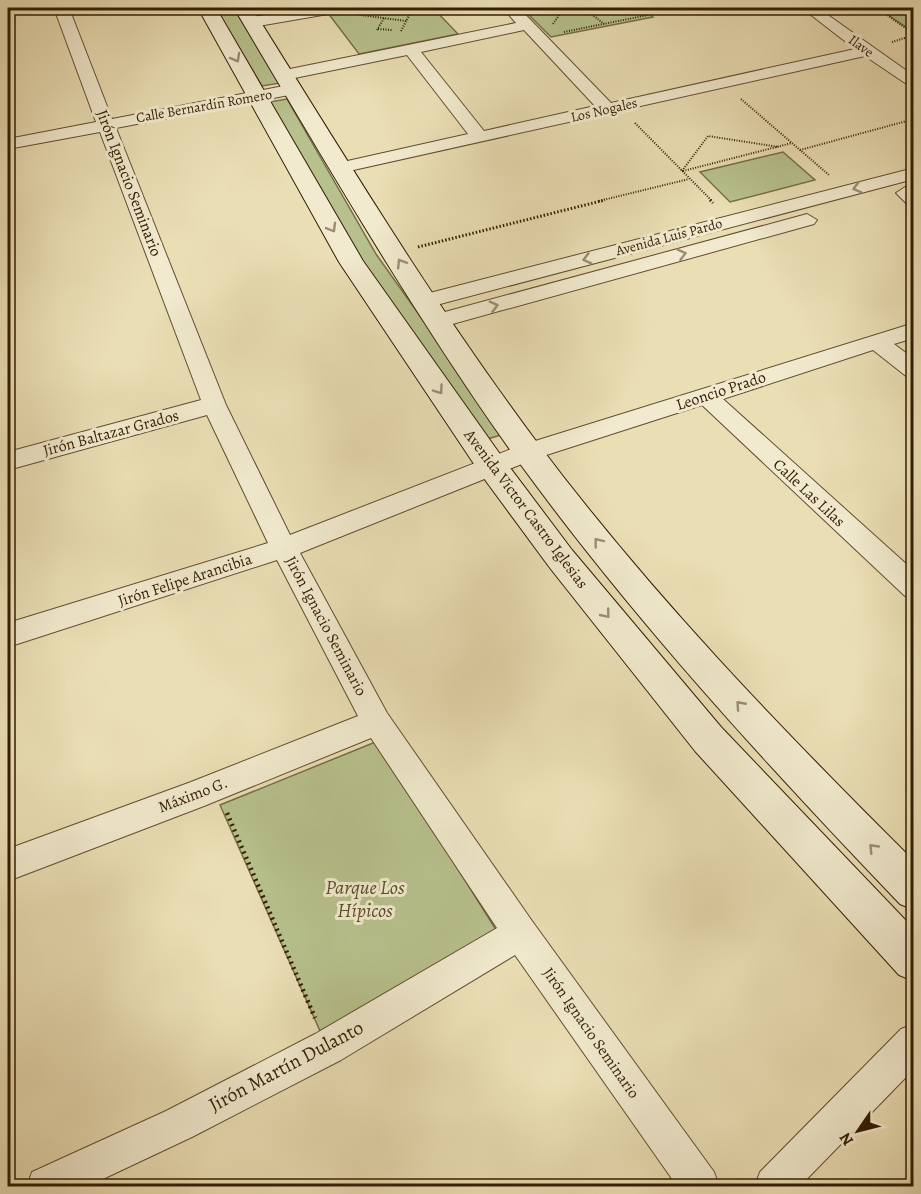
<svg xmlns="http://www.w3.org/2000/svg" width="921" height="1194" font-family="Alegreya,serif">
	<rect width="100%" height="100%" fill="#eadeb4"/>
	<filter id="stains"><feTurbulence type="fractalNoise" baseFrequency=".00333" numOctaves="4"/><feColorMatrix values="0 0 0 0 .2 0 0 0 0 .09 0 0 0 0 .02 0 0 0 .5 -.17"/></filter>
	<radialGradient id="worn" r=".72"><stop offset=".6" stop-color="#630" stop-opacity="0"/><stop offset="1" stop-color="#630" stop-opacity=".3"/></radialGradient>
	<g fill="#b7c18d" stroke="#756f48" stroke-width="1.5">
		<polygon points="215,8 234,8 280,83 262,86"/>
		<polygon points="358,8 433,8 458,34 359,54 328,13"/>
		<polygon points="522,8 642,8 653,17 551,37"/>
		<polygon points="878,8 913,8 913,32"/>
		<polygon points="287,99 376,254 504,434 481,441 357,254 269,102"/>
		<polygon points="783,152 815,180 730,202 700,172"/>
		<polygon points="378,741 498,933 320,1031 220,805"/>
	</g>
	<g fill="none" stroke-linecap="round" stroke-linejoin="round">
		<defs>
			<g id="street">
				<polygon points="54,8 69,8 112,119 294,84 302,89 294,94 116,128 226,405 290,535 519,446 914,323 914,338 894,344 914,359 914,378 906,376 873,350 723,399 914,571 914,599 905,596 702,405 537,458 300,553 387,713 532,921 714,1172 719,1186 677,1186 515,955 341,1060 192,1137 88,1186 27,1186 32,1172 166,1111 315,1034 497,928 371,738 204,806 8,881 8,849 191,782 358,716 277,560 8,647 8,623 268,543 207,415 8,470 8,452 201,400 100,132 8,149 8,139 96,122"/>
				<polygon points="310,8 342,8 334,13 252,27 244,22 252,17"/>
				<path d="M503 8H519L611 103 855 49 802 8H818L914 76V89L865 56 340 173 334 172 331 168 334 164 468 134 407 55 285 80 277 75 285 70 516 23ZM524 30 595 106 484 131 421 52Z"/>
				<polygon points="914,168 914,179 425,308 418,306 414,301 418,296"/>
				<polygon points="905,187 914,190 914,206 907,204 896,193"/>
				<polygon points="807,214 817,220 814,224 438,328 430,326 427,321 430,316"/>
				<polygon points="914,1024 914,1069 800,1186 755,1186 760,1172 901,1029"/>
			</g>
			<g id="secondary">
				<polygon points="198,8 216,8 363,261 502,457 572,550 721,727 914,929 914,981 899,975 695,751 550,568 480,473 339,262"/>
				<path d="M234 8H252C344 155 434 305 539 445 651 594 781 729 914 861V910L900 904C765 763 633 619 518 461 414 316 325 161 234 8Z"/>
			</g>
		</defs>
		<use href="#street" stroke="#614d2f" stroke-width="2"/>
		<use href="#secondary" stroke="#331d03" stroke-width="2"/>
		<g stroke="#331d03" stroke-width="2" stroke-dasharray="1 1.5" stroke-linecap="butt">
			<polyline points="584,8 604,24"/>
			<polyline points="617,8 645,14"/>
			<polyline points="639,8 648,15"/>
			<polyline points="877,8 914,34"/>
			<polyline points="353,14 406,21"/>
			<polyline points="553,24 564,8"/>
			<polyline points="378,29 392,30"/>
			<polyline points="377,30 384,18"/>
			<polyline points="401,31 413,8"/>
			<polyline points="564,32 648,15"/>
			<polyline points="892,42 914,35"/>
			<polyline points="741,99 829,175"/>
			<polyline points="635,123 712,201"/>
			<polyline points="800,150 914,119"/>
			<polyline points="682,171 708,136 779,147"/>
			<polyline points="683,171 792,143"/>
			<polyline points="599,201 689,179"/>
		</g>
		<g stroke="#331d03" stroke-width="3" stroke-dasharray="1.5 2" stroke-linecap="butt">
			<polyline points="710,200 713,203"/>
			<polyline points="418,247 605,200"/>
		</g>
		<polyline stroke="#331d03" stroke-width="4.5" stroke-dasharray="2 4" stroke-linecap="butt" points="227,813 315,1018"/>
		<use href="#street" fill="#f1eace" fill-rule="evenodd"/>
		<use href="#secondary" fill="#f1eace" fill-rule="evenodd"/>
	</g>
	<defs><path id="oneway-chevron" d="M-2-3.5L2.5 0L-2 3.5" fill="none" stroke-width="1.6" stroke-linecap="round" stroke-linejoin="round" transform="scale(1.5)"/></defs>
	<g stroke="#9c8e73">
		<use href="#oneway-chevron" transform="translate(236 58) rotate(61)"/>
		<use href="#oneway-chevron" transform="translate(857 188) rotate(165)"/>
		<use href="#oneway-chevron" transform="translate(332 228) rotate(60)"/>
		<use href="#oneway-chevron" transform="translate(682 254) rotate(-15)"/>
		<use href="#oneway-chevron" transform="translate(587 259) rotate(165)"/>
		<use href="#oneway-chevron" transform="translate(401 263) rotate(-122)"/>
		<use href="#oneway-chevron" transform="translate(494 306) rotate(-15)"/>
		<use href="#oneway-chevron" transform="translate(439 390) rotate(55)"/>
		<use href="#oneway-chevron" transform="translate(598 542) rotate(-128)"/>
		<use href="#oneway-chevron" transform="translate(606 614) rotate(51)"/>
		<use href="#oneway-chevron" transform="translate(740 705) rotate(-132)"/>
		<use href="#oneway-chevron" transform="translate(873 848) rotate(-134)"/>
	</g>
	<g text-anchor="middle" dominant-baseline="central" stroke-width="6" stroke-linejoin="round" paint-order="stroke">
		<g font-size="14" fill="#331d03" stroke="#f1eace">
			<text transform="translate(861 46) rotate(36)">Ilave</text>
			<text transform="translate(204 106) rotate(-10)">Calle Bernardin Romero</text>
			<text transform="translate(604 110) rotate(-13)">Los Nogales</text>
			<text transform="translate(669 237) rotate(-15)">Avenida Luis Pardo</text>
		</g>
		<g font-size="16" fill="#331d03" stroke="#f1eace">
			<text transform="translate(129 183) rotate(69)">Jirón Ignacio Seminario</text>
			<text transform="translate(721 391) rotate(-18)">Leoncio Prado</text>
			<text transform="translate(111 433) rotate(-15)">Jirón Baltazar Grados</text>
			<text transform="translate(809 493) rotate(43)">Calle Las Lilas</text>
			<text transform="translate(526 509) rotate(53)">Avenida Victor Castro Iglesias</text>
			<text transform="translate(185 580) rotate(-18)">Jirón Felipe Arancibia</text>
			<text transform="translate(326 626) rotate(62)">Jirón Ignacio Seminario</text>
			<text transform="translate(193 795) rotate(-21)">Máximo G.</text>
			<text transform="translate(591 1033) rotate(55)">Jirón Ignacio Seminario</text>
		</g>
		<g font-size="20" font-style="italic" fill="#5b4e2c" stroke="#f1eace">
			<text x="365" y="887">Parque Los<tspan x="365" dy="23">Hípicos</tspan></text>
		</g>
		<g font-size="20" fill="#331d03" stroke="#f1eace">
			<text transform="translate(286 1066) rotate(-28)">Jirón Martín Dulanto</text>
		</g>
	</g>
	<rect width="921" height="1194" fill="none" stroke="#eadeb4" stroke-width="30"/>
	<rect x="9" y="9" width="903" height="1176" fill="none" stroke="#331d03" stroke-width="3"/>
	<rect x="15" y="15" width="891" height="1164" fill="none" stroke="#331d03" stroke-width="1.5"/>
	<g transform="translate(858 1131) rotate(235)" stroke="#f1eace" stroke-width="4.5" paint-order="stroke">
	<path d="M0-4.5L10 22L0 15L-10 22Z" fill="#331d03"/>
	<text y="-9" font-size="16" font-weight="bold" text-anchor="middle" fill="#331d03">N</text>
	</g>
	<rect width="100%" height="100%" filter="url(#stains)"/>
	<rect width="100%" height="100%" fill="url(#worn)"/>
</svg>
